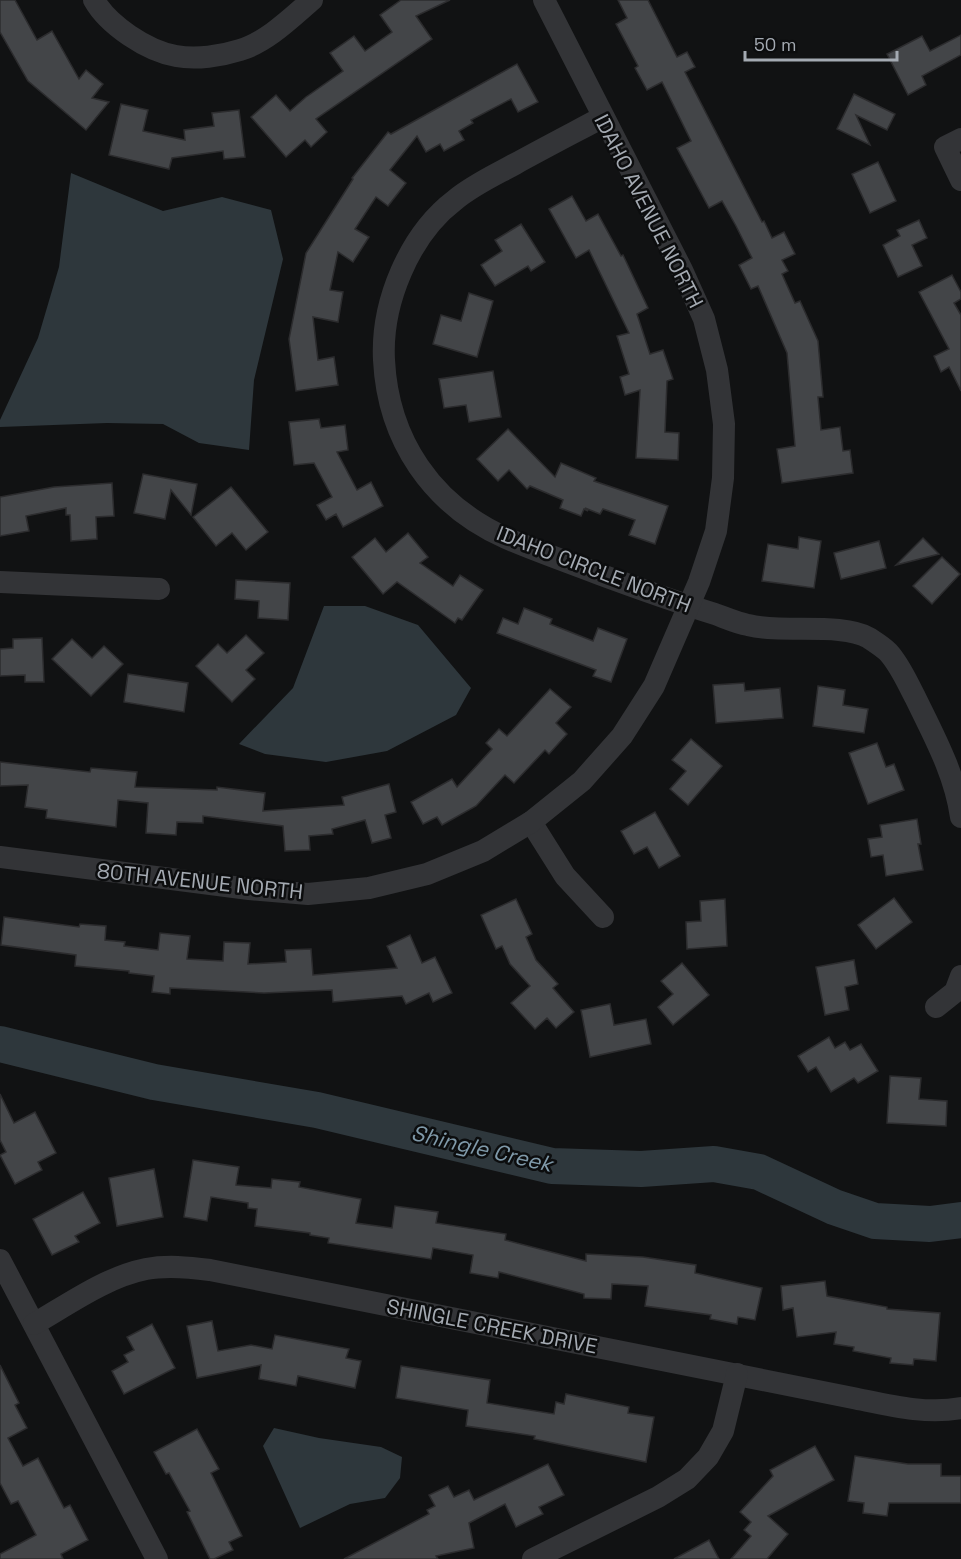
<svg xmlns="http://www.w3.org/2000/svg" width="961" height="1559" font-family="'Space Grotesk',sans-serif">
	<rect width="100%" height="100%" fill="#111213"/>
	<g fill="#2e373c">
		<polygon points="71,173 163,211 222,197 271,210 283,259 254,380 249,450 199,443 163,424 107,423 0,427 0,420 38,338 59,267"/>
		<polygon points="324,606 365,606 418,625 471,688 456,715 387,751 326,762 265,754 239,744 293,688"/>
		<polygon points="274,1428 319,1438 381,1447 402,1457 400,1478 385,1498 350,1504 300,1528 263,1446"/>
	</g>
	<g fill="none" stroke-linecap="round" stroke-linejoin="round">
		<polyline stroke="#2e373c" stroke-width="36" points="0,1044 154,1082 317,1110 552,1166 641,1169 714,1164 759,1172 834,1207 875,1221 930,1224 961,1220"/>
	</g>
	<g fill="#434548" stroke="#2c2c2e" stroke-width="1.5">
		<polygon points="0,0 15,0 37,40 52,31 79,79 86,70 103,84 92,98 109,102 86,130 28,81 0,32"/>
		<polygon points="401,0 450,0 416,16 432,39 316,119 327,132 311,147 305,140 286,157 251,117 276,95 290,111 306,97 343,71 330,53 354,36 365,51 392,32 380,15"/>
		<polygon points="618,0 648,0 677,57 687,52 695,67 685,72 762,222 764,221 772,238 784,232 795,254 782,260 788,271 782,274 795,303 800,301 818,341 823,397 818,397 821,430 840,427 843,451 850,450 853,473 782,483 777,449 795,446 787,353 758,286 751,289 739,265 752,258 736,226 722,201 709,208 677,148 691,141 662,82 647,90 635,68 638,66 616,24 627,18"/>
		<polygon points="961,35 961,55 922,76 926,85 908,95 887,54 922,36 930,51"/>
		<polygon points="517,64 538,102 518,112 511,99 471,120 473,123 459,131 464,140 444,151 440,144 426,152 417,136 390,170 406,183 388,206 376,197 355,229 369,237 353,262 338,252 330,290 343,292 338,322 313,317 318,360 334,357 338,385 296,391 289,339 306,253 353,179 352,178 388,132 391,134"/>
		<polygon points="854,94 895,114 887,130 856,115 870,145 837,129"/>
		<polygon points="121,104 148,110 143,131 185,140 184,130 214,126 212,113 239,110 245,157 224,159 223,151 172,158 169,169 109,155"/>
		<polygon points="878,162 896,201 870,213 852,174"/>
		<polygon points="572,196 586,221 598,214 621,256 623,255 648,308 637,314 650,354 663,350 673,379 667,381 665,432 679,433 678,460 636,458 640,390 625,395 620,377 629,374 617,336 629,333 589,250 576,258 549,209"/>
		<polygon points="919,220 927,238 912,245 922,266 898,277 883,245 900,236 897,230"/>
		<polygon points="521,224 545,262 531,271 528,266 495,286 481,265 502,251 495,240"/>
		<polygon points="952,275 961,292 961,299 954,303 961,315 961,391 949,367 941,372 934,356 949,349 919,292"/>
		<polygon points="469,293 493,301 477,357 433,344 441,315 461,321"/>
		<polygon points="493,371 501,417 469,422 466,405 444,408 439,379"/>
		<polygon points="319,419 321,428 345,425 348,450 337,452 357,490 371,482 383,506 343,527 336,514 326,520 317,505 332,497 314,463 294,465 289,422"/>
		<polygon points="508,429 555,477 561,463 596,478 594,481 668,506 655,544 629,535 635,520 603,509 600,514 585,508 588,511 584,509 581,516 560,508 563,500 530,486 527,489 509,470 498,481 477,459"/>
		<polygon points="143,474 197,484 191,515 171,490 165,519 134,513"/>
		<polygon points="112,483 114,516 96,517 97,539 71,541 70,515 66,515 66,508 26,516 29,531 0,536 0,497 54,487"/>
		<polygon points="231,487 268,532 246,550 232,533 216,546 193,517"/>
		<polygon points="408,533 428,557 420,563 453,586 460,575 483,590 462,620 458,618 455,623 397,582 383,594 352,557 375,538 386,552"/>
		<polygon points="799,537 821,541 814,588 762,581 768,544 798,549"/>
		<polygon points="923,538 939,554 896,565"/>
		<polygon points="879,541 886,568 841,579 834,553"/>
		<polygon points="942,557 960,574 932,604 913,586"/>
		<polygon points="236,580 290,583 288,620 258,618 259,601 235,599"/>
		<polygon points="524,608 552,619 550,624 593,641 598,628 627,639 611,682 593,676 596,670 497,633 503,618 518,624"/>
		<polygon points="246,635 264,653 246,670 255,679 232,702 196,666 218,644 227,653"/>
		<polygon points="42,638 44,682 25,682 25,675 0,676 0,649 13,648 13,639"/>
		<polygon points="72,639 92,658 104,646 123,664 91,696 52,659"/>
		<polygon points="128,674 188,683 184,712 124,702"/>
		<polygon points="744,683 745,691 780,688 783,718 716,723 713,685"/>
		<polygon points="818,686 845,690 843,705 868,709 864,733 813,726"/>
		<polygon points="550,689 571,707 556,723 567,734 549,754 545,750 514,783 505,775 476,806 442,825 437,817 423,824 411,802 452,779 457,787 492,749 486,743 499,729 507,736"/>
		<polygon points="691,739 722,766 688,805 670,789 686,771 672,760"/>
		<polygon points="877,743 886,767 894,764 904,790 868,804 849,753"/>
		<polygon points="0,762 90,772 91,768 137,772 135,787 217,790 217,787 265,793 263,811 344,805 342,797 389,784 396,812 385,815 391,838 372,843 365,820 332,829 333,834 309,836 310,850 285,851 283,826 203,816 203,823 177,822 176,835 146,833 148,803 118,800 116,827 46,818 47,810 25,807 28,785 0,786"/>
		<polygon points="655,812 680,856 659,868 647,847 634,854 621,831"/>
		<polygon points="917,819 921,844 918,844 923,870 886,876 883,855 871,857 868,839 882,837 880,825"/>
		<polygon points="894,898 912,922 876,949 858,925"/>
		<polygon points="516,899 532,934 526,937 536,960 558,984 553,988 574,1012 556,1028 547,1018 535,1029 511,1003 530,986 510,964 502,946 496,949 481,915"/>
		<polygon points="725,899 727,946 687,949 686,922 701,921 700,901"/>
		<polygon points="4,917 79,927 80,924 106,926 105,940 125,942 124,946 158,950 160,933 190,936 187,959 223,961 224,942 250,943 248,964 286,962 285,950 311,949 313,975 397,968 387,946 410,935 422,963 435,957 452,993 433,1002 429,993 406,1004 402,996 333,1002 332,990 264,993 170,988 170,994 152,992 154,976 129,973 129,971 75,966 76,955 1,945"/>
		<polygon points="854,960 858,984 845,987 849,1010 825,1015 816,967"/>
		<polygon points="682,963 709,995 673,1025 658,1007 673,994 661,981"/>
		<polygon points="610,1004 614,1025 646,1019 651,1044 590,1057 581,1010"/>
		<polygon points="829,1037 835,1048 845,1042 850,1050 861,1044 878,1071 858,1083 854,1078 831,1092 816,1067 808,1072 798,1056"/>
		<polygon points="890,1076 921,1078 919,1099 947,1101 946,1126 887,1123"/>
		<polygon points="0,1094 14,1123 35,1112 56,1153 38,1162 42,1170 15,1184 0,1155 6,1152 0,1140"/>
		<polygon points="193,1160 239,1167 236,1185 271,1188 272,1179 300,1182 299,1187 361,1199 356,1223 392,1228 395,1206 438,1212 436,1223 506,1234 505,1240 586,1261 586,1254 643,1257 696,1265 695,1273 762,1288 755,1320 738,1317 737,1324 710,1319 711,1315 645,1306 648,1286 612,1284 611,1299 584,1298 584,1294 499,1272 498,1278 470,1273 473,1255 433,1248 431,1259 328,1243 329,1238 310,1235 310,1233 255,1226 257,1209 248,1208 248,1203 211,1197 207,1221 184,1217"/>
		<polygon points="154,1169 163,1217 117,1226 109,1178"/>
		<polygon points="83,1192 100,1223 75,1236 79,1242 52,1255 33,1219"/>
		<polygon points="825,1281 827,1296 887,1307 887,1309 940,1313 936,1361 914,1359 913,1365 890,1363 891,1358 853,1351 854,1347 834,1344 836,1332 797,1337 793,1308 783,1310 781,1286"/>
		<polygon points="212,1321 218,1351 251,1345 272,1349 275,1335 349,1349 346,1358 361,1361 355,1388 298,1376 296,1386 259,1379 261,1365 197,1378 187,1326"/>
		<polygon points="152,1324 175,1368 124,1394 112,1371 128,1362 124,1355 134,1350 127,1337"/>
		<polygon points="0,1365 19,1403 15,1405 27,1428 8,1438 23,1466 38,1458 64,1508 70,1505 88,1540 61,1554 63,1559 0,1559 0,1554 36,1535 18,1501 11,1504 0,1483"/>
		<polygon points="401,1366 490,1380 487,1403 554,1414 556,1402 564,1404 566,1394 629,1407 628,1413 654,1417 646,1462 534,1439 535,1436 466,1426 468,1410 396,1398"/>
		<polygon points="197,1429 219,1469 211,1473 242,1536 229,1542 233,1550 214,1559 210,1559 187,1512 190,1511 169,1473 166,1474 154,1452"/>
		<polygon points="815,1446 834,1480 768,1516 788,1534 767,1559 731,1559 751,1536 744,1530 751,1522 740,1512 773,1476 770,1470"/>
		<polygon points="855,1456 908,1464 941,1464 941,1476 961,1476 961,1503 889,1503 887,1516 863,1513 864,1503 848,1501"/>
		<polygon points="548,1464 564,1495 539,1507 543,1514 516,1527 505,1504 469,1523 474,1548 436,1556 438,1559 344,1559 429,1514 427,1510 435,1506 429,1495 448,1486 454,1497 469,1490 474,1500"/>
		<polygon points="709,1540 719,1559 674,1559"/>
	</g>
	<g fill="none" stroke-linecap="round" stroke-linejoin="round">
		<g stroke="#333437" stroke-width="22">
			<path d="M94 0C108 25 147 51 176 56 196 60 221 56 240 50 267 42 291 18 312 0"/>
			<path d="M603 117C573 133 544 148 515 164 495 175 473 185 455 200 409 235 381 303 384 360 388 440 432 505 506 538 536 551 568 562 599 574 637 588 676 602 715 614 726 618 737 623 748 625 783 634 841 622 869 638 875 642 883 647 888 652 900 665 907 682 915 697 934 736 955 774 961 817"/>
			<polyline points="961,139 945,147 961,180"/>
			<polyline points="0,582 159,589"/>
			<polyline points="531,822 565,876 603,917"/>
			<polyline points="0,857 249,889 308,894 369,888 427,874 483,851 531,822 582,781 622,736 654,686 699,582 716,531 723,478 724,424 717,370 704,319 682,270 544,0"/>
			<polyline points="936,1007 955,992 961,976"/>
			<polyline points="0,1260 157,1559"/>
			<path d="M34 1324C69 1304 106 1277 146 1269 167 1265 188 1267 210 1270L853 1398C888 1405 926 1415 961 1408"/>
			<polyline points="533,1559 658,1497 687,1479 708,1457 723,1431 737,1374"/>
		</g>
	</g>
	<g text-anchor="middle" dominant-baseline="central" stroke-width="5" stroke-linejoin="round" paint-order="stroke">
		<g font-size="21" fill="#a4aab2" stroke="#0c0d0e">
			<text transform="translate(649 211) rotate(63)">IDAHO AVENUE NORTH</text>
			<text transform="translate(594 569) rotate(21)">IDAHO CIRCLE NORTH</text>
			<text transform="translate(200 881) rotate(6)">80TH AVENUE NORTH</text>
			<text transform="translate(492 1326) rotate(11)">SHINGLE CREEK DRIVE</text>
		</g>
		<g font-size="22" font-style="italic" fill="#7f99a9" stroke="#0c0d0e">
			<text transform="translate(482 1148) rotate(13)">Shingle Creek</text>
		</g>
	</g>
	<path d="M745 51v9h152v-9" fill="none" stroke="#a4aab2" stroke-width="3"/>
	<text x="754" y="51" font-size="18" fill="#a4aab2" stroke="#0c0d0e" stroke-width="4.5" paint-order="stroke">50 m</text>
</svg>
